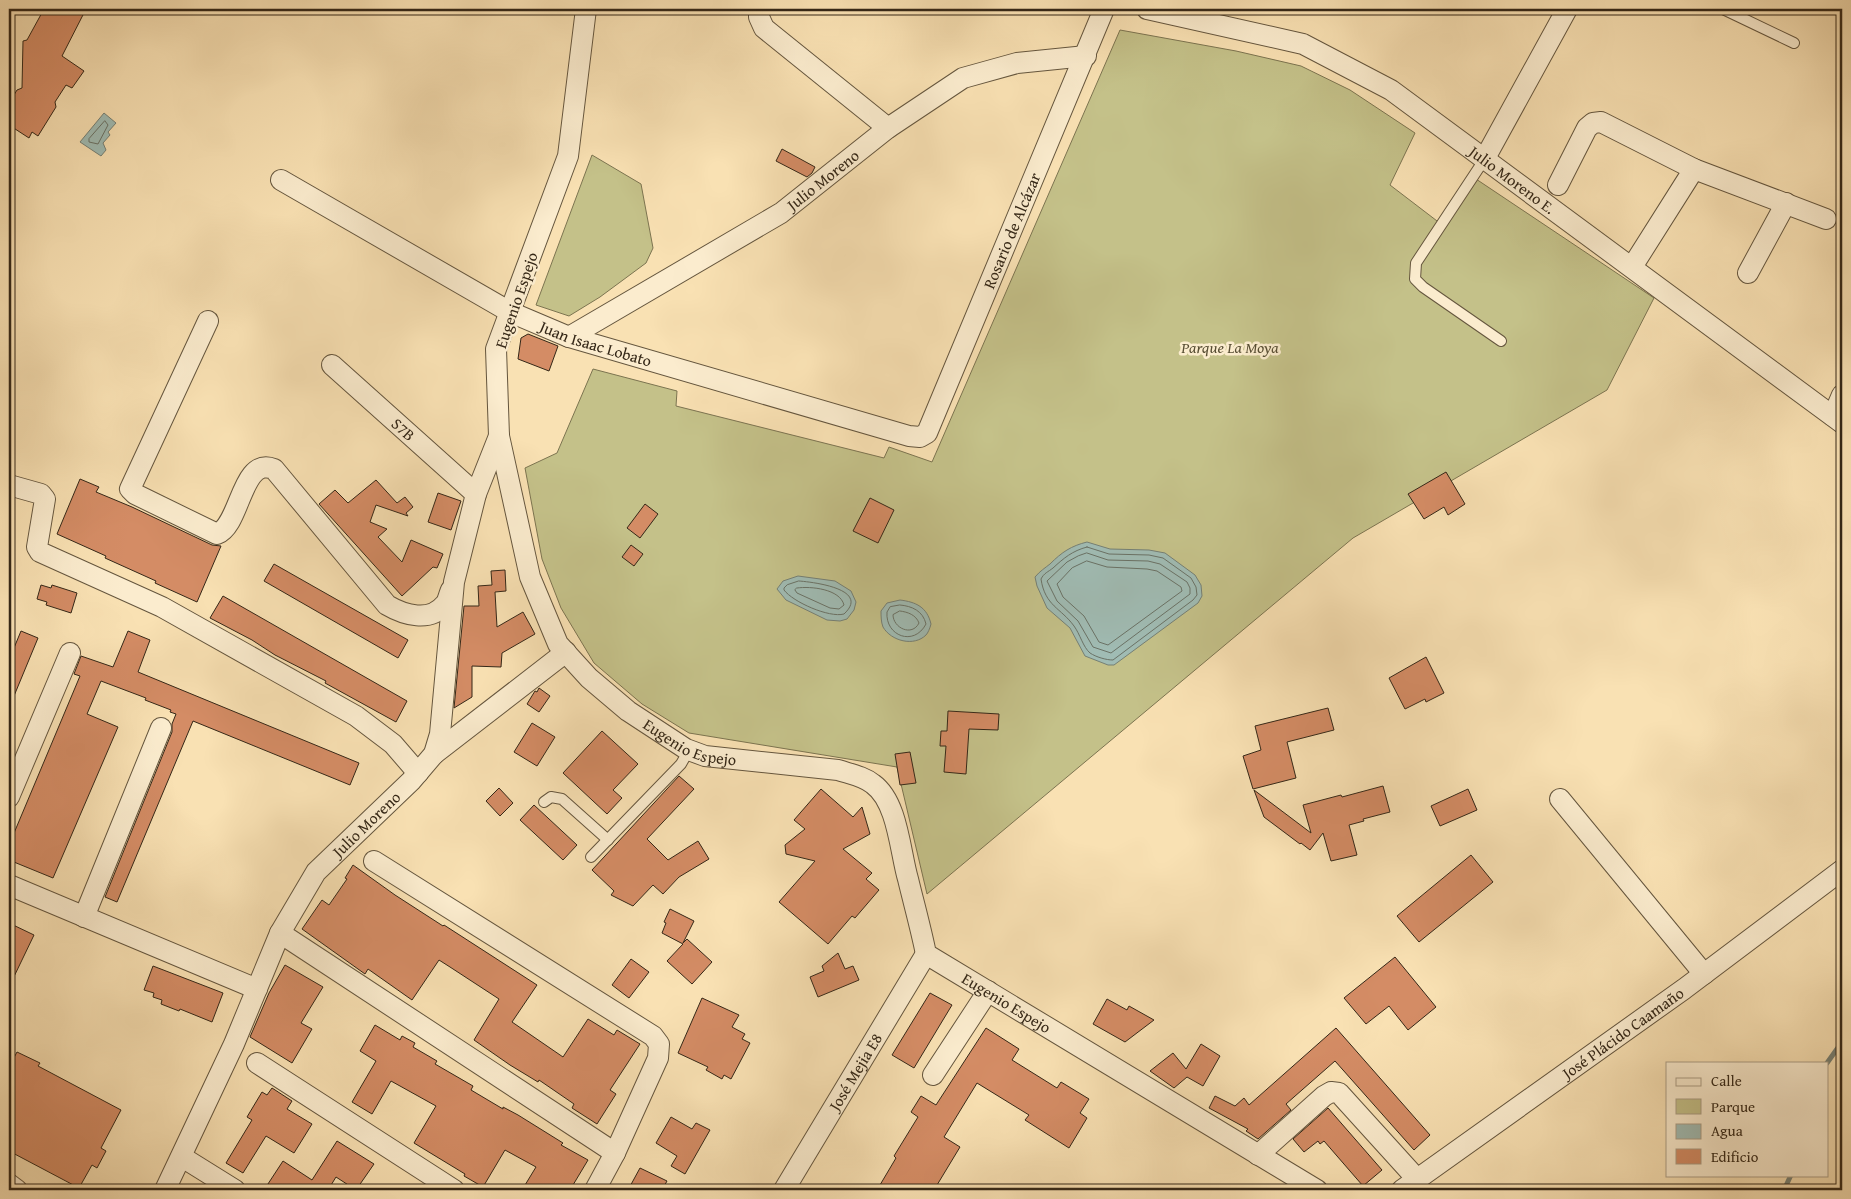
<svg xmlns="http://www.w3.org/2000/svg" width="1851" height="1199" font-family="'Gentium Book Plus',serif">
	<rect width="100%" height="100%" fill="#f9e1b3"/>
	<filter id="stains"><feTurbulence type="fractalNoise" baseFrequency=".004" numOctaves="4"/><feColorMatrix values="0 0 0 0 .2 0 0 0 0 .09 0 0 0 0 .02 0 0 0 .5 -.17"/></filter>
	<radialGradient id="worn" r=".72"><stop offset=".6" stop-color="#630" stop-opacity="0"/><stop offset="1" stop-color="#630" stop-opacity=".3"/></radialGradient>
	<g fill="#c4c189" stroke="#7c7450">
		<polygon points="1120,30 1236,51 1301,66 1350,90 1415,133 1390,185 1441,224 1476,179 1654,298 1607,390 1353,538 927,894 897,767 689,733 642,704 594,663 561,608 542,559 525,468 557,453 593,369 677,391 676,406 884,458 889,447 932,462"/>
		<polygon points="592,155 641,184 653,248 646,263 600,297 569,316 536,305"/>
	</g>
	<g fill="#a0bcb4" stroke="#758075">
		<polygon points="104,113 116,123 108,132 110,135 103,143 106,150 101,156 80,142"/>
		<path d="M1087 542 1110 549 1149 550 1165 553 1195 575 1201 585 1202 596 1198 603 1114 665H1108L1085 656 1070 628 1047 608 1037 586 1035 577C1040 571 1045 568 1050 564 1062 552 1071 546 1087 542Z"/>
		<polygon points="798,576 835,581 851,591 856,602 854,610 847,619 840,621 827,620 786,600 777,589 783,581"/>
		<path d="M900 600C916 602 927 607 931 624 930 628 928 633 926 635 914 647 891 641 883 627 881 622 881 616 881 611L887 603Z"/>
	</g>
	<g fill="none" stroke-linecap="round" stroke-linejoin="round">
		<g stroke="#6a7266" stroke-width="1">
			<polygon points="105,121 108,125 98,144 89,142 89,139"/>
			<path d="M1087 547 1109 554 1149 555 1163 558 1191 578 1196 587 1197 595 1193 600 1113 660C1106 660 1096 657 1090 653 1083 647 1080 634 1074 626 1061 608 1045 606 1041 579 1044 573 1048 572 1053 568 1064 558 1072 551 1087 547Z"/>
			<polygon points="1087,553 1108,560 1148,561 1160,564 1187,582 1190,588 1190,594 1111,653 1093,647 1078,621 1057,601 1047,581 1067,562 1078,556"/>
			<polygon points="1087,561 1107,567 1147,569 1157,571 1181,587 1182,591 1108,645 1099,642 1084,616 1063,597 1057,584 1072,568"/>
			<path d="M799 581C813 582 871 589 844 614 829 618 793 602 784 590V588L787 585Z"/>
			<path d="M797 588C811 586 840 589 844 605L839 609 830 608 797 593 795 590Z"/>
			<path d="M900 605C912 606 923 611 926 624 914 647 885 636 887 612L890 607Z"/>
			<path d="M900 611C908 612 916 615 919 623 912 637 893 628 893 615Z"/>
		</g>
		<g stroke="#758075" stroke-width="5">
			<polyline points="1827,1063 1842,1042"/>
			<polyline points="1784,1190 1791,1175"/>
		</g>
	</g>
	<g fill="#d48c65" stroke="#342717">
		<polygon points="44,9 86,9 62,56 84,71 72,88 66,85 55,102 56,107 38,136 32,132 29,138 9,125 9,103 17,90 22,88 23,41 27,40"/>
		<polygon points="782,149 815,167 812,173 807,177 776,161"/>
		<polygon points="528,334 558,346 549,371 518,359 521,338"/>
		<polygon points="1446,472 1465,504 1448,515 1444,507 1424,519 1408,494"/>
		<polygon points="80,479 99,487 96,492 132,507 212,545 221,546 197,602 155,583 156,581 105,558 106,556 57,534"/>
		<polygon points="376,480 397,503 405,497 413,507 406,513 408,516 376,505 370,522 387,529 378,537 402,562 411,540 443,554 437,568 433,567 402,596 319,504 335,490 348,503"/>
		<polygon points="438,493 461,501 451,530 428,522"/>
		<polygon points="870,498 894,510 878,543 853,531"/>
		<polygon points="645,504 658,514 640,538 627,528"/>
		<polygon points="631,545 643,554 634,566 622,557"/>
		<polygon points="274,564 408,640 398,658 264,581"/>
		<polygon points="505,570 506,591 495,592 497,627 523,612 535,634 502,653 501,667 472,666 472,697 454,708 464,606 479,606 478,586 492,585 491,571"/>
		<polygon points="41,585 51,588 52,585 77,593 71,613 46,605 47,602 37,599"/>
		<polygon points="223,596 407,701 396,722 325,683 326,681 275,655 252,640 210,618"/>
		<polygon points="21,631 38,638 9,708 9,660"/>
		<polygon points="128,631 150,640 138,672 359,763 350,785 193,721 117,902 105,897 172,732 172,724 176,714 170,712 171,710 145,700 146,698 101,681 87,714 118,727 53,878 9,860 9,845 80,676 74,674 81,656 113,667"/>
		<polygon points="1426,657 1444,693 1426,702 1425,699 1405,709 1389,678"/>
		<polygon points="539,688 550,696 539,712 527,704 535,691 537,692"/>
		<polygon points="1328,708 1334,730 1287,742 1296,778 1253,789 1243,756 1261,750 1255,726"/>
		<polygon points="948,711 999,714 998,730 969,729 966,774 944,772 946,746 940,746 941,731 947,731"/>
		<polygon points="532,723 555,737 537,766 514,752"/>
		<polygon points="602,731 638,764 613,790 622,798 607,814 563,773"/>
		<polygon points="910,752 916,783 900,785 895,754"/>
		<polygon points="679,776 694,789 647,839 668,860 698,841 709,859 679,877 663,894 653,885 633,906 611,895 614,891 592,870"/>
		<polygon points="1383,786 1390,812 1363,819 1364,821 1349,825 1357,855 1331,861 1323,833 1310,850 1301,843 1300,844 1264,817 1254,790 1311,833 1303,805 1341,795 1342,797"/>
		<polygon points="499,788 513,803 500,816 486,801"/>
		<polygon points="821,789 853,817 862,807 870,834 843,849 872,873 866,879 879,890 855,918 852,916 828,944 779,902 815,861 786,854 785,845 805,829 794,820"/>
		<polygon points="1468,789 1477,810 1440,826 1431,806"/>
		<polygon points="534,805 577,845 563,860 520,820"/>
		<polygon points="1471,855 1493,882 1419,942 1397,916"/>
		<polygon points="353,865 395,895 443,926 444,925 537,985 512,1022 563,1057 588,1019 614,1035 617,1030 640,1044 610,1090 616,1094 597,1124 572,1108 574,1104 539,1080 538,1082 510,1065 474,1040 499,999 450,967 439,960 412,1000 368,969 365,974 302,929 322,900 329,905 347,879 345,878"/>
		<polygon points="670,909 694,921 683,943 687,939 712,962 692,984 667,961 683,944 662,933 666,923 664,922"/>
		<polygon points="9,923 34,935 9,987"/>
		<polygon points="838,953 845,969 853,966 859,980 818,997 810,977 824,971 822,966"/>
		<polygon points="1395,957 1436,1007 1408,1030 1389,1006 1366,1024 1344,998"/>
		<polygon points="631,959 649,972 629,998 612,985"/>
		<polygon points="285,965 323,987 301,1023 312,1029 292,1063 250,1037 269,993"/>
		<polygon points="153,966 223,993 212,1022 180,1009 179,1011 161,1004 162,1000 153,997 154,993 144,990"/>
		<polygon points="930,993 952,1005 914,1068 892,1055"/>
		<polygon points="702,998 739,1015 732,1027 745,1034 742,1039 750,1043 731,1079 724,1075 722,1079 706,1070 708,1067 678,1053"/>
		<polygon points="1107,999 1127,1010 1129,1006 1154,1020 1125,1042 1093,1024"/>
		<polygon points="375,1025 400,1040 402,1036 415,1043 413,1047 437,1061 435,1064 473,1086 471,1090 503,1109 503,1107 518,1115 563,1143 561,1145 588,1160 570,1190 522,1190 536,1167 505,1150 483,1187 464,1176 465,1174 414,1143 436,1106 391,1081 372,1114 352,1102 376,1061 360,1051"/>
		<polygon points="986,1028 1019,1049 1012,1060 1057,1088 1061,1082 1089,1099 1080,1113 1087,1118 1069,1148 1025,1120 1029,1115 977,1083 944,1137 960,1147 934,1190 877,1190 896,1158 894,1156 918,1117 911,1112 921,1096 936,1105"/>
		<polygon points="1336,1028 1430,1135 1414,1150 1335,1061 1286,1104 1291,1110 1258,1139 1246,1131 1248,1129 1209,1108 1215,1096 1235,1106 1244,1098 1249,1105"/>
		<polygon points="1201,1044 1220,1056 1203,1086 1187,1077 1174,1088 1150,1071 1173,1053 1186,1069"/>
		<polygon points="17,1052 40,1063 38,1066 121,1110 101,1148 106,1151 97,1168 92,1165 79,1188 9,1151 9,1067"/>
		<polygon points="272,1088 292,1101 287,1109 312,1124 294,1153 266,1136 243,1173 226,1163 252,1120 247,1117 262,1092 267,1095"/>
		<polygon points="1328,1108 1382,1170 1363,1186 1324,1141 1320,1144 1318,1141 1304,1152 1293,1139"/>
		<polygon points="671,1117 692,1129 696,1123 710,1130 685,1174 671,1166 677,1156 656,1143"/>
		<polygon points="337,1141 374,1164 356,1190 336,1177 328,1190 264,1190 283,1161 312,1180"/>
		<polygon points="640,1168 667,1181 662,1190 628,1190"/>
	</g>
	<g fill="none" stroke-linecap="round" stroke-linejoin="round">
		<defs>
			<g id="service">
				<polyline points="1723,9 1794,43"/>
				<polyline points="1484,160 1416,263 1415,279 1423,287 1501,341"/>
				<polyline points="544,802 551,797 562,799 608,840"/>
				<polyline points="591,857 681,764 689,750"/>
			</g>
			<g id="minor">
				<path id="s1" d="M586 9 568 156 496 349 499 436 530 577 558 644 589 678 628 711 686 749 705 756 838 770C850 774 863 776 873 784 898 802 900 852 908 879 914 904 921 929 926 954L1317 1190"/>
				<polyline points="759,9 759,17 764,28 888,128"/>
				<path id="s2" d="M1147 9 1303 44 1391 90 1842 423"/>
				<polyline points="1484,160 1567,9"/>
				<path id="s3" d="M281 180 510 312 569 337 909 436 920 437 927 433 1104 9"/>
				<polyline points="1558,185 1587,128 1593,123 1601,122 1694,169 1826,219"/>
				<polyline points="1632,267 1694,169"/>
				<polyline points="1748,273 1786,203"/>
				<path d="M208 321 130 489 135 494 217 534C241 525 241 456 274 469L387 605C404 615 430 623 445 604 448 601 449 594 451 590"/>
				<path id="s4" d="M569 337 781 213 888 128 963 78 1017 63 1086 56"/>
				<path id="s5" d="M332 365 476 494"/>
				<polyline points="1833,416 1842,395"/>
				<polyline points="9,485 41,494 45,499 37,547 40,552 162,607 356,716 393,744 418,773"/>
				<polyline points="434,754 566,652"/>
				<polyline points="9,797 70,653"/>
				<polyline points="1560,799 1704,974"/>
				<polyline points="374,861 653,1036 659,1044 658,1058 615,1153 595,1190"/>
				<polyline points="9,885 257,989"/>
				<polyline points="84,917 161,728"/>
				<polyline points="280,933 615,1153"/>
				<polyline points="257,1063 454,1190"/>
				<polyline points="933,1075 988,991"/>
				<polyline points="1258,1155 1324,1096 1331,1092 1339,1093 1417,1179"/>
				<polyline points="182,1157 235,1190"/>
				<polyline points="9,1184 17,1190"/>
				<path id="s6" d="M165 1190 234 1044 280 933 316 872 411 781 434 754 440 734 454 582 476 494 499 436"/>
				<path id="s7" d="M784 1190 926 954"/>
				<path id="s8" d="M1402 1190 1684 989 1842 870"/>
			</g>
		</defs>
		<use href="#service" stroke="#65563e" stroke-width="12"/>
		<use href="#minor" stroke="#65563e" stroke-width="22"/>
		<use href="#service" stroke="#fbecce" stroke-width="10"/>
		<use href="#minor" stroke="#fbecce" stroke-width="20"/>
	</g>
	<g text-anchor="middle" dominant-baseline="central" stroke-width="5" stroke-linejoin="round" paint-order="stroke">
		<g font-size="16" fill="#342717" stroke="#fbecce">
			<text stroke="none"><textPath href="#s4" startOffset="299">Julio Moreno</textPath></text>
			<text stroke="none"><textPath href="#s2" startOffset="410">Julio Moreno E.</textPath></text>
			<text stroke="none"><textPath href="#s3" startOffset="921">Rosario de Alcázar</textPath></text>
			<text transform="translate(516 300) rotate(-71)">Eugenio Espejo</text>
			<text stroke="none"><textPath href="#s3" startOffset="356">Juan Isaac Lobato</textPath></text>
			<text stroke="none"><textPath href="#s5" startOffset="96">S7B</textPath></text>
			<text stroke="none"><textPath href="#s1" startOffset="826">Eugenio Espejo</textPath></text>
			<text stroke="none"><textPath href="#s6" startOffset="422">Julio Moreno</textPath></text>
			<text stroke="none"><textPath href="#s1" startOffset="1291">Eugenio Espejo</textPath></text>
			<text stroke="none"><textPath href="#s8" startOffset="271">José Plácido Caamaño</textPath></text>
			<text stroke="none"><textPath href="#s7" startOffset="138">José Mejia E8</textPath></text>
		</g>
		<g font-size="16" font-style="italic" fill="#584e34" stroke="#fbecce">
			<text x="1230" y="347">Parque La Moya</text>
		</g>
	</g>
	<rect width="1851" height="1199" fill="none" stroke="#f9e1b3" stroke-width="30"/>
	<rect x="10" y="10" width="1831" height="1179" fill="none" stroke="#342717" stroke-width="2.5"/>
	<rect x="15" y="15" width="1821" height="1169" fill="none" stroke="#342717"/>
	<rect x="1666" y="1062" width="162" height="115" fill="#fbecce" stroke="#ab9d85"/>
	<rect x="1676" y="1078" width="25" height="8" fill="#fbecce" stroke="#ab9d85"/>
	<text x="1711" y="1086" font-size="15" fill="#342717">Calle</text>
	<rect x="1676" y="1099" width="25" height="15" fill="#c4c189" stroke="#ab9d85"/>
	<text x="1711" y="1112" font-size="15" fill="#342717">Parque</text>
	<rect x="1676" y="1124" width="25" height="15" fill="#a0bcb4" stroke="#ab9d85"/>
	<text x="1711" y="1136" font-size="15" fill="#342717">Agua</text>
	<rect x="1676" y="1149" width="25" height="15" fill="#d48c65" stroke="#ab9d85"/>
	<text x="1711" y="1162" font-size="15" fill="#342717">Edificio</text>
	<rect width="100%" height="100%" filter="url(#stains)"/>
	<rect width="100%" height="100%" fill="url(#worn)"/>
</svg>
